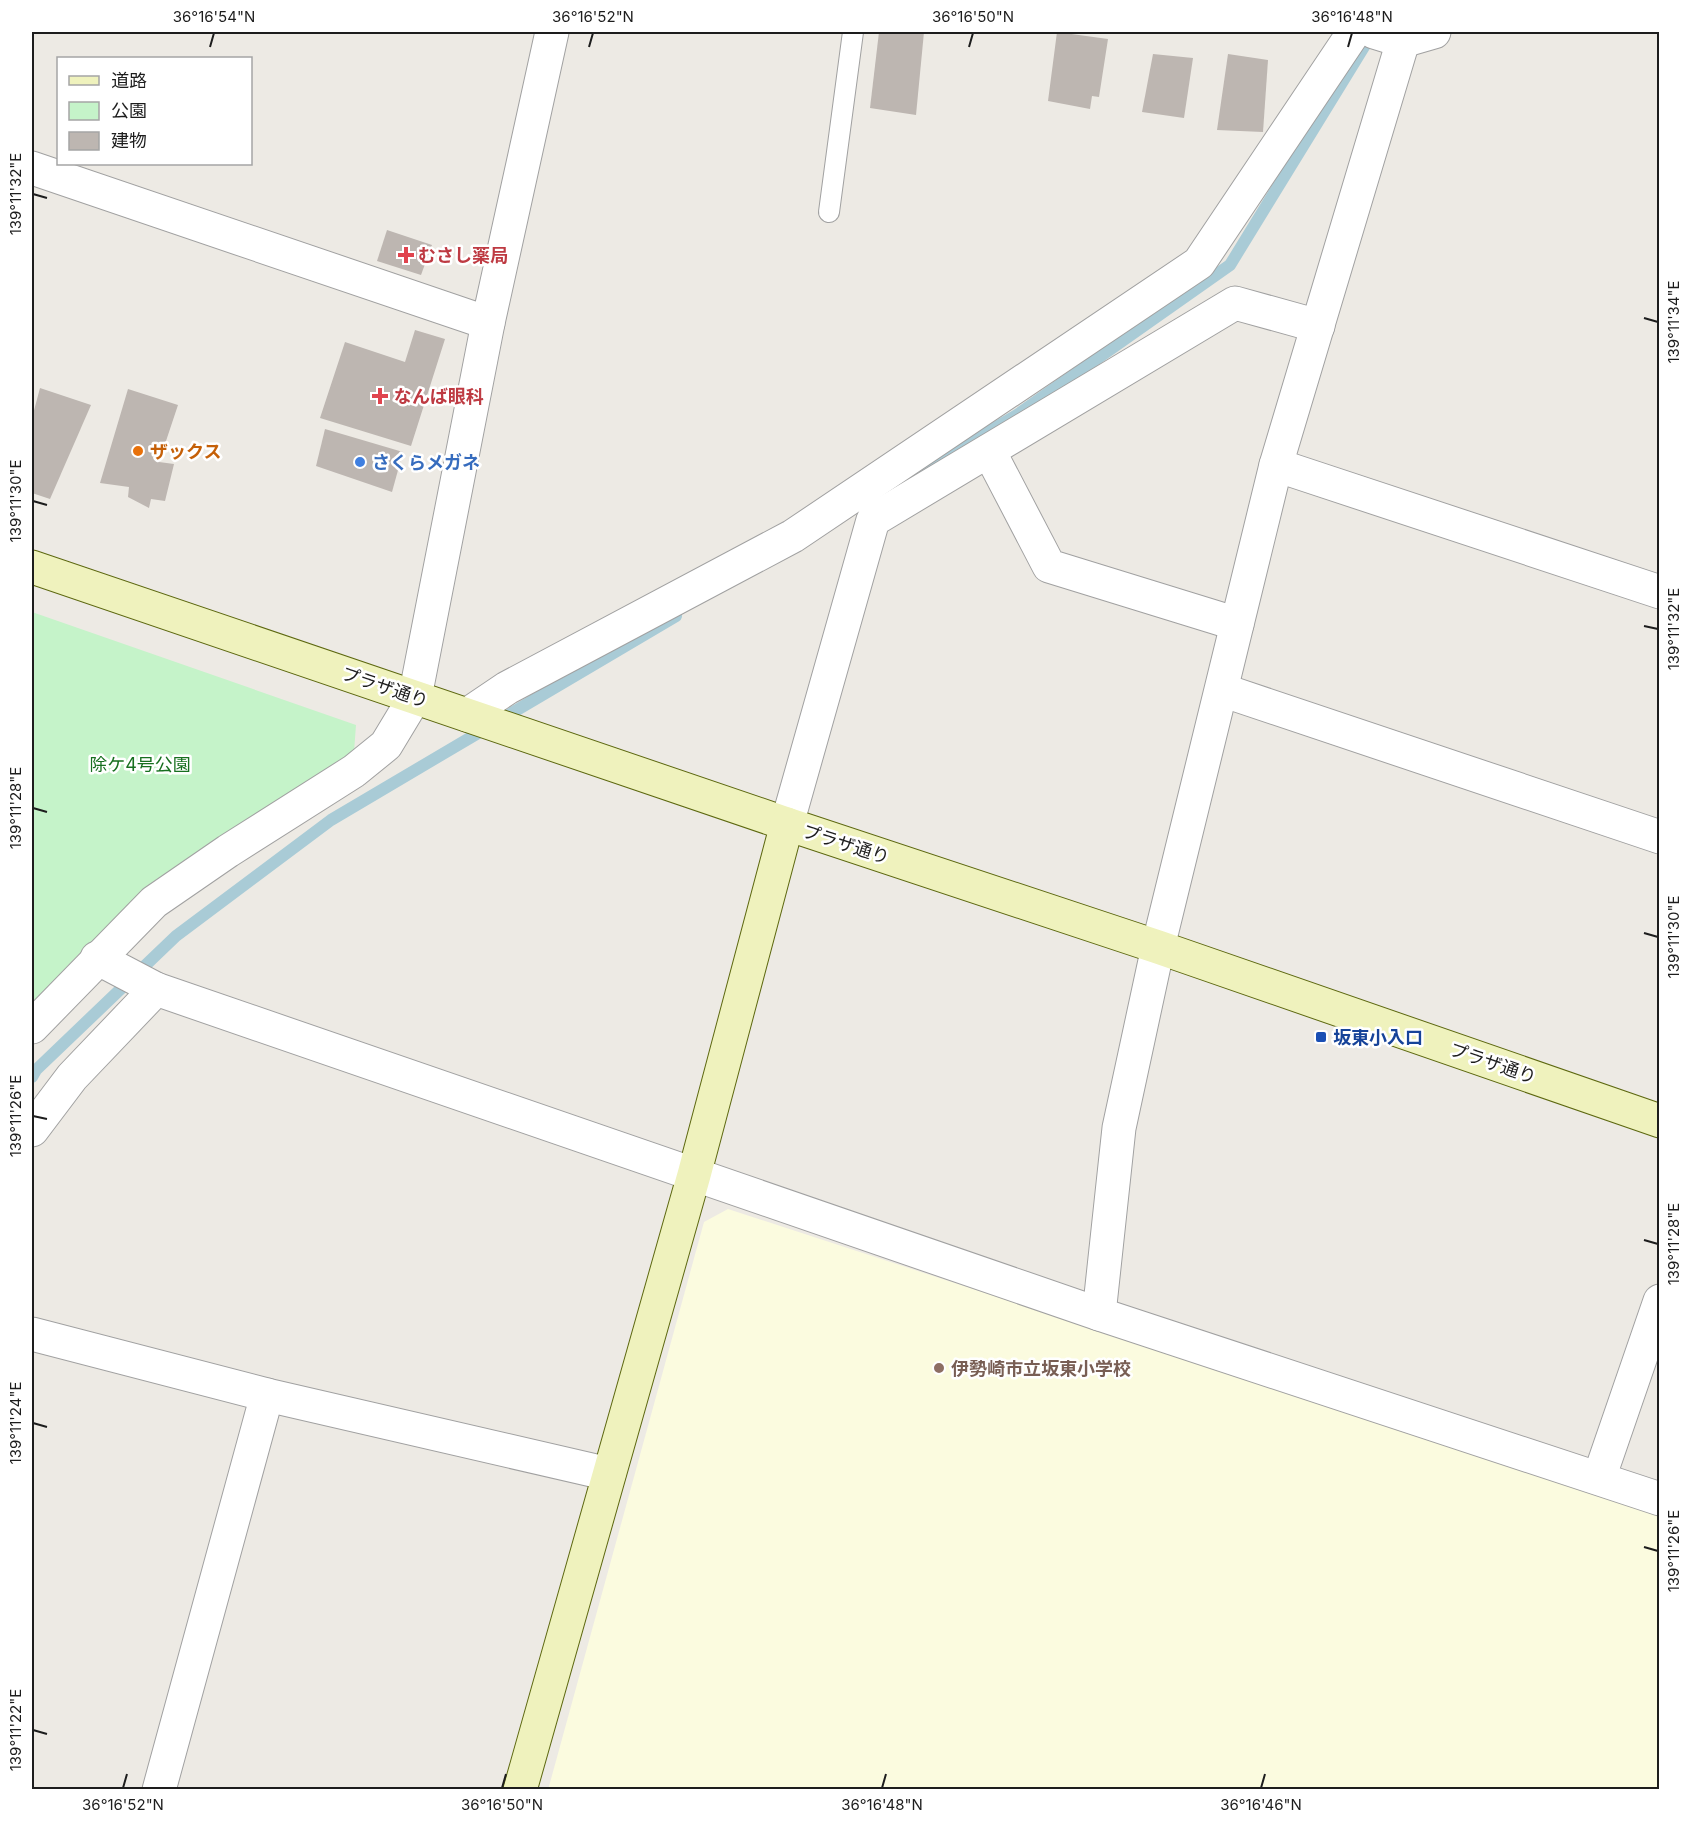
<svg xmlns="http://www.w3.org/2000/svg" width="1691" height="1821" font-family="Inter,'Noto Sans JP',sans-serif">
	<rect width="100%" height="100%" fill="#edeae4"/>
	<polygon fill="#fbfbdf" points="728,1209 1659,1513 1659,1789 548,1790 704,1222"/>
	<polygon fill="#c5f3c9" points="32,612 356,725 354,752 150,886 80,953 32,1003"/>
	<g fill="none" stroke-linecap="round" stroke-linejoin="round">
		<g stroke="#a9cbd6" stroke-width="12">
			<polyline points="890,490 1017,415 1230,265 1373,32"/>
			<polyline points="32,1077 36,1070 176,936 331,820 676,616"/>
		</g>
	</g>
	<g fill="#bdb6b1">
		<polygon points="879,32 924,32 916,115 870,108"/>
		<polygon points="1057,32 1108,39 1099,97 1092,96 1090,109 1048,101"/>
		<polygon points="1153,54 1193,58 1184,118 1142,112"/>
		<polygon points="1228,54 1268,60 1263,132 1217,130"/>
		<polygon points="387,230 432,245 421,275 377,261"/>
		<polygon points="415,330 445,339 411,446 320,418 345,342 405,362"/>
		<polygon points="40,388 91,405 50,499 32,493 32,418"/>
		<polygon points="128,389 178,405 159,462 174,464 165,501 151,499 149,508 128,497 129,487 100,483"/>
		<polygon points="325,429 403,452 392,492 316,466"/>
	</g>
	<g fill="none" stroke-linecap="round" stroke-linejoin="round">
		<defs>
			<polyline id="lane" points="829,212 853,32"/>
			<g id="street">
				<polyline points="1374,32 1403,41 1434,32"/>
				<polyline points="32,168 488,323"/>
				<polyline points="989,451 1049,566 1237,624"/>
				<polyline points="1276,465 1660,592"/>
				<polyline points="1222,690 1660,837"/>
				<polyline points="467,715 507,688 793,536 1199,263 1354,32"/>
				<polyline points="787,824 873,520 1235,303 1318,326"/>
				<polyline points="97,958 156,989 1099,1314 1660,1499"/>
				<polyline points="32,1027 154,902 228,851 354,771 386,745 415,697 488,323 552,32"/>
				<polyline points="32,1130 72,1077 156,989"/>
				<polyline points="1099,1314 1119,1128 1158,947 1276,465 1403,41"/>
				<polyline points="32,1334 267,1395 609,1474"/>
				<polyline points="1599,1478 1660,1301"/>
				<polyline points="159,1790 267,1395"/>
			</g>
			<g id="secondary">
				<polyline points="32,567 787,824 1158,947 1660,1121"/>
				<polyline points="520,1790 694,1175 787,824"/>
			</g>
		</defs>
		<use href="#lane" stroke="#a1a1a1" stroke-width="22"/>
		<use href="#street" stroke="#a1a1a1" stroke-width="35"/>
		<use href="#secondary" stroke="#5d6810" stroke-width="35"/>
		<use href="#lane" stroke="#fff" stroke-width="20"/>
		<use href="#street" stroke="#fff" stroke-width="33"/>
		<use href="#secondary" stroke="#eff2bd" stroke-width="33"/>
	</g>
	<path fill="none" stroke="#1d1d1d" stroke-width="2" d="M210 47 214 33M589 47 593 33M969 47 973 33M1348 47 1352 33M33 194 47 198M1644 318 1658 322M33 501 47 505M1644 626 1658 629M33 808 47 812M1644 933 1658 937M33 1116 47 1119M1644 1240 1658 1244M33 1423 47 1427M1644 1547 1658 1551M33 1730 47 1734M123 1788 127 1774M502 1788 506 1774M882 1788 886 1774M1261 1788 1265 1774"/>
	<g fill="#e0444e" stroke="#fff" stroke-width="2">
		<path d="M403 246h6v6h6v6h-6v6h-6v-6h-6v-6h6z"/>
		<path d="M377 387h6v6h6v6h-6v6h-6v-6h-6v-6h6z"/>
	</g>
	<circle fill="#e8710a" stroke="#fff" stroke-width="2" cx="138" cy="451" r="6"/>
	<circle fill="#3f7fe0" stroke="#fff" stroke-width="2" cx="360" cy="462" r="6"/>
	<rect fill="#1a4fb4" stroke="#fff" stroke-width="2" x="1315" y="1031" width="12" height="12" rx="3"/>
	<circle fill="#8d6e63" stroke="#fff" stroke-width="2" cx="939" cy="1368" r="6"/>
	<g text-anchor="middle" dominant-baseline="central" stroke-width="5" stroke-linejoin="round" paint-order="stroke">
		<g font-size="18" font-weight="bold" fill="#be3a42" stroke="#fff" text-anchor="start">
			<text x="418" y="255">むさし薬局</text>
			<text x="394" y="396">なんば眼科</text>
		</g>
		<g font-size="18" font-weight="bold" fill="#c56008" stroke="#fff" text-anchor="start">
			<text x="150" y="451">ザックス</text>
		</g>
		<g font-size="18" font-weight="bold" fill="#366cbe" stroke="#fff" text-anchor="start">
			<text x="372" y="462">さくらメガネ</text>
		</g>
		<g font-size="18" fill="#1d1d1d" stroke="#fff">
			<text transform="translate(385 687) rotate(19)">プラザ通り</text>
			<text transform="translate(846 844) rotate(18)">プラザ通り</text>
			<text transform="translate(1493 1063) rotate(19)">プラザ通り</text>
		</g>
		<g font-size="18" fill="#176f1f" stroke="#fff">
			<text x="140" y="764">除ケ4号公園</text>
		</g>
		<g font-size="18" font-weight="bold" fill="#164399" stroke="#fff" text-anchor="start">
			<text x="1333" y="1037">坂東小入口</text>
		</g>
		<g font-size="18" font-weight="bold" fill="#785e54" stroke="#fff" text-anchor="start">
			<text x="951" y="1368">伊勢崎市立坂東小学校</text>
		</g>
	</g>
	<rect width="1691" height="1821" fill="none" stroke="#ffffff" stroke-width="66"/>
	<rect x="57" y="57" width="195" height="108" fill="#ffffff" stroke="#a5a5a5" stroke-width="1.5"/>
	<rect x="69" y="76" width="30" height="9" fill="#eff2bd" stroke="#a5a5a5" stroke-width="1.5"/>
	<text x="111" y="87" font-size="18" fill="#1d1d1d">道路</text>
	<rect x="69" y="102" width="30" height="18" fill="#c5f3c9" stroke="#a5a5a5" stroke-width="1.5"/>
	<text x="111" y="117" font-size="18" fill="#1d1d1d">公園</text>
	<rect x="69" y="132" width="30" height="18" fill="#bdb6b1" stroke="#a5a5a5" stroke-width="1.5"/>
	<text x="111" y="147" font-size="18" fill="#1d1d1d">建物</text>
	<rect x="33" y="33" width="1625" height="1755" fill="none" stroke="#1d1d1d" stroke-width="2"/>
	<g font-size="15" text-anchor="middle" fill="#1d1d1d">
		<text x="214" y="22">36°16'54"N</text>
		<text x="593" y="22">36°16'52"N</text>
		<text x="973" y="22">36°16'50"N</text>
		<text x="1352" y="22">36°16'48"N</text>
		<text transform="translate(16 194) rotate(-90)" y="5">139°11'32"E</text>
		<text transform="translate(1674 322) rotate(-90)" y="5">139°11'34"E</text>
		<text transform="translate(16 501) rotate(-90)" y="5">139°11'30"E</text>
		<text transform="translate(1674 629) rotate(-90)" y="5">139°11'32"E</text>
		<text transform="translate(16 808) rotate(-90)" y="5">139°11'28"E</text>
		<text transform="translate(1674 937) rotate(-90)" y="5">139°11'30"E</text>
		<text transform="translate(16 1116) rotate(-90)" y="5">139°11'26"E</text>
		<text transform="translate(1674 1244) rotate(-90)" y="5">139°11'28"E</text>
		<text transform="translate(16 1423) rotate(-90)" y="5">139°11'24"E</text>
		<text transform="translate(1674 1551) rotate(-90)" y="5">139°11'26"E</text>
		<text transform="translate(16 1730) rotate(-90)" y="5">139°11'22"E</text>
		<text x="123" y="1810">36°16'52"N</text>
		<text x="502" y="1810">36°16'50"N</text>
		<text x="882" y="1810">36°16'48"N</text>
		<text x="1261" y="1810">36°16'46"N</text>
	</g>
</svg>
